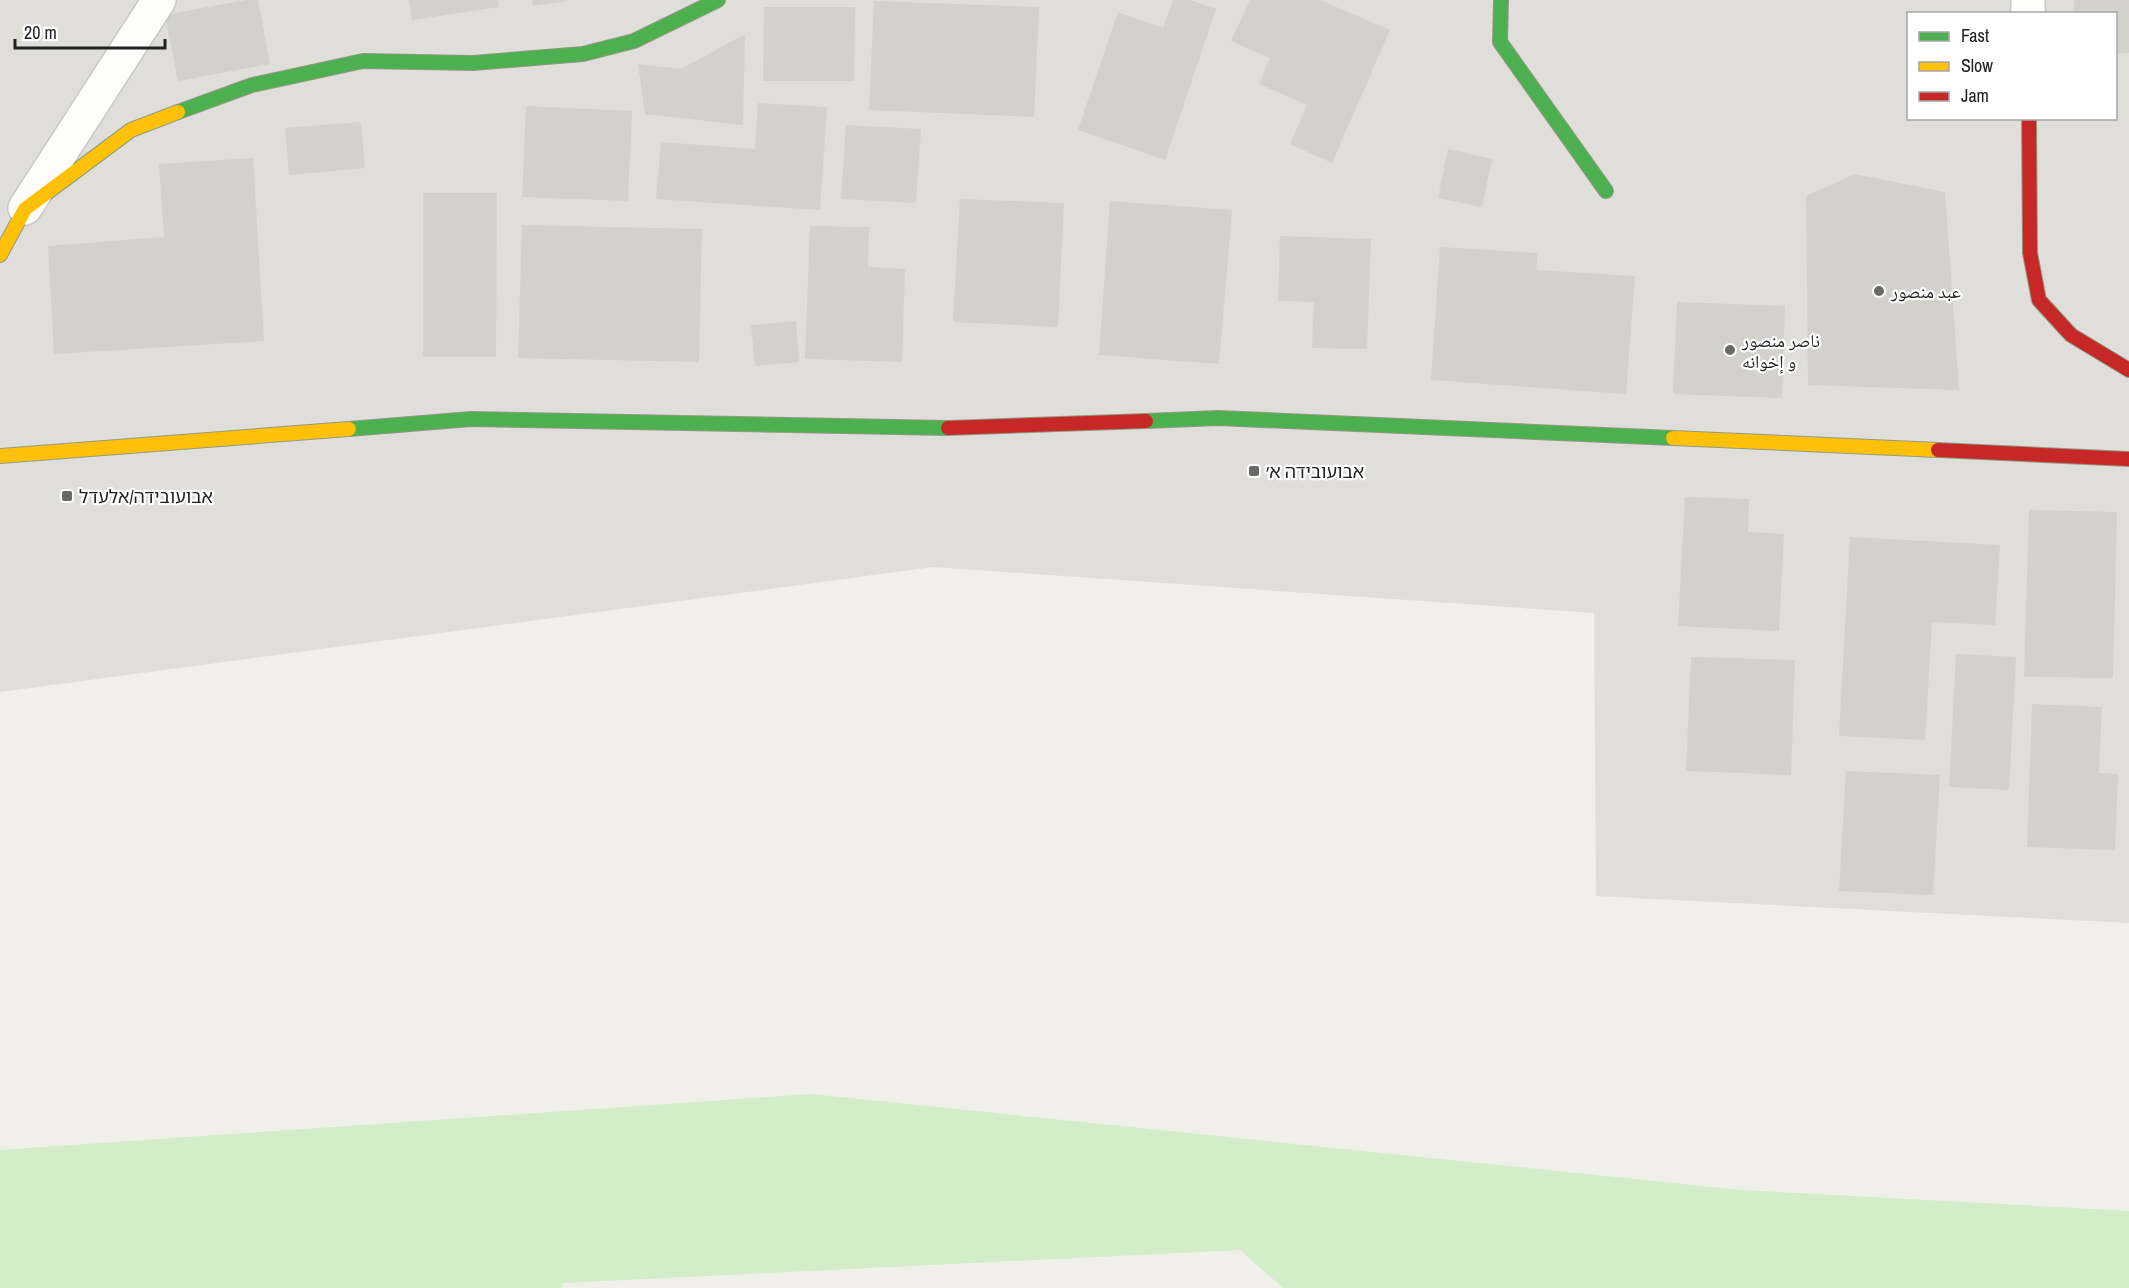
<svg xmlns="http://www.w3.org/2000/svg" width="2129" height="1288" font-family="'Archivo Narrow','Noto Naskh Arabic','Noto Sans Hebrew',sans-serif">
	<rect width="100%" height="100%" fill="#f0efea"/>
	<path fill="#dfdedb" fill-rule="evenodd" d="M0 0H2129V923L1596 896 1594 613 933 567 0 692ZM1908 14H2116V118H1908Z"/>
	<polygon fill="#d3edc9" points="811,1094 1741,1190 2129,1211 2129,1288 1283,1288 1240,1250 563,1283 562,1288 0,1288 0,1150"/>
	<g fill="#d2d1cd">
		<polygon points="246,0 258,0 270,64 178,81 165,15"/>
		<polygon points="409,0 498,0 499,7 412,20"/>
		<polygon points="532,0 568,0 568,1 533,6"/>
		<polygon points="1173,0 1190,0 1216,9 1165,160 1078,130 1118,12 1163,28"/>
		<polygon points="1250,0 1320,0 1390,30 1332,163 1290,144 1307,105 1259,84 1270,58 1231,41"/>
		<polygon points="2074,0 2129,0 2129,53 2116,54 2116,14 2075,14"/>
		<polygon points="874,1 1039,7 1034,117 869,110"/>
		<polygon points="764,7 855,7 854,81 763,81"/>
		<polygon points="745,34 743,125 645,114 638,64 681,69"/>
		<polygon points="758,103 827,107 820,210 656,199 661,142 755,149"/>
		<polygon points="526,106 632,111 628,201 522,197"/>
		<polygon points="361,122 365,168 289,175 285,128"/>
		<polygon points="846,125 921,129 916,203 841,199"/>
		<polygon points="1448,149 1492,159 1482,207 1438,198"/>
		<polygon points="253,158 264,341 54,354 48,246 164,237 159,164"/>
		<polygon points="1855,174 1945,192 1959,390 1808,385 1806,196"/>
		<polygon points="423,193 497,193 496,357 423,357"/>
		<polygon points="960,199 1064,203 1058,327 953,322"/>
		<polygon points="1110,201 1232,210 1219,364 1099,355"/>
		<polygon points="522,225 702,229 699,362 518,358"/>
		<polygon points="810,226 869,227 868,267 905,269 902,362 805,359"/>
		<polygon points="1280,236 1371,239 1367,349 1312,348 1314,302 1278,301"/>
		<polygon points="1440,247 1538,253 1536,270 1635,276 1626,394 1431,380"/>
		<polygon points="1677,302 1785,306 1782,398 1673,394"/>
		<polygon points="796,321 799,362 755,366 751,325"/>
		<polygon points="1685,497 1749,499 1748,532 1784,534 1779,631 1678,626"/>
		<polygon points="2029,510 2117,512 2113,678 2024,677"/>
		<polygon points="1850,537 2000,545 1995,625 1932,622 1925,740 1839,736"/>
		<polygon points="1956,654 2016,657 2009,790 1949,787"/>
		<polygon points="1691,657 1795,660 1791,775 1686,771"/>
		<polygon points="2032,704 2102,707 2099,773 2118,774 2115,850 2027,847"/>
		<polygon points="1846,771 1940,775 1933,895 1839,891"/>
	</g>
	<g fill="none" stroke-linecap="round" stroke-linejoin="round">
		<defs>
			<g id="street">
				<polyline points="2028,0 2028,14"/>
				<polyline points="25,208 159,0"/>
			</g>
			<g id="fast">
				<polyline points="1501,0 1500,42 1606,191"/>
				<polyline points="178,112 252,85 363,61 473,63 583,54 634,41 718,0"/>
				<polyline points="1146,421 1218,418 1673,438"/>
				<polyline points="349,429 471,419 948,428"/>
			</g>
			<g id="slow">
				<polyline points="0,255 25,209 131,130 178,112"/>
				<polyline points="1673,438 1938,450"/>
				<polyline points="0,456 349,429"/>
			</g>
			<g id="jam">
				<polyline points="2029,118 2030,253 2039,300 2071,335 2129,370"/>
				<polyline points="948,428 1146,421"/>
				<polyline points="1938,450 2129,459"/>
			</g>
		</defs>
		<use href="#street" stroke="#c8c8c6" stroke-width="36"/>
		<use href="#fast" stroke="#929b81" stroke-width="16"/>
		<use href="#slow" stroke="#929b81" stroke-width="16"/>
		<use href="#jam" stroke="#929b81" stroke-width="16"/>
		<use href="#street" stroke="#fdfdfc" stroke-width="33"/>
		<use href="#fast" stroke="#4caf50" stroke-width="14"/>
		<use href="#slow" stroke="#ffc107" stroke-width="14"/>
		<use href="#jam" stroke="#c62828" stroke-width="14"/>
	</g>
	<g fill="#696967" stroke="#fff" stroke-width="2">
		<circle cx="1879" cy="291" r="6"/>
		<circle cx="1730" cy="350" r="6"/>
		<rect x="1248" y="465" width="12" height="12" rx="3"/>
		<rect x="61" y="490" width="12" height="12" rx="3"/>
	</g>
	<g text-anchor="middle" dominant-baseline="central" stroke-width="4.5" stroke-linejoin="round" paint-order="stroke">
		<g font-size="18" fill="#212121" stroke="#fff" text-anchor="start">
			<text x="1891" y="291">عبد منصور</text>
			<text x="1742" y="340">ناصر منصور<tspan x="1742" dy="21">و إخوانه</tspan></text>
			<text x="1266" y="471">אבועובידה א׳</text>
			<text x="79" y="496">אבועובידה/אלעדל</text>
		</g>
	</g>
	<rect x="1907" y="12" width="210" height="108" fill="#ffffff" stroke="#a6a6a6" stroke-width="1.5"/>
	<rect x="1919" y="32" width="30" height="9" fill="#4caf50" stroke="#a6a6a6" stroke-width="1.5"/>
	<text x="1961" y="42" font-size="18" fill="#212121">Fast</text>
	<rect x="1919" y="62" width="30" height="9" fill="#ffc107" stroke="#a6a6a6" stroke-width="1.5"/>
	<text x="1961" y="72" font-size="18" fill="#212121">Slow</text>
	<rect x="1919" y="92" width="30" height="9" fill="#c62828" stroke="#a6a6a6" stroke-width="1.5"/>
	<text x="1961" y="102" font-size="18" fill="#212121">Jam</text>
	<path d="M15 39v9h150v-9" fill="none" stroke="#212121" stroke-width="3"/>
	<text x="24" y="39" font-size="18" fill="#212121" stroke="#ffffff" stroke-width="4.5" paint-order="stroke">20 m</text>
</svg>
